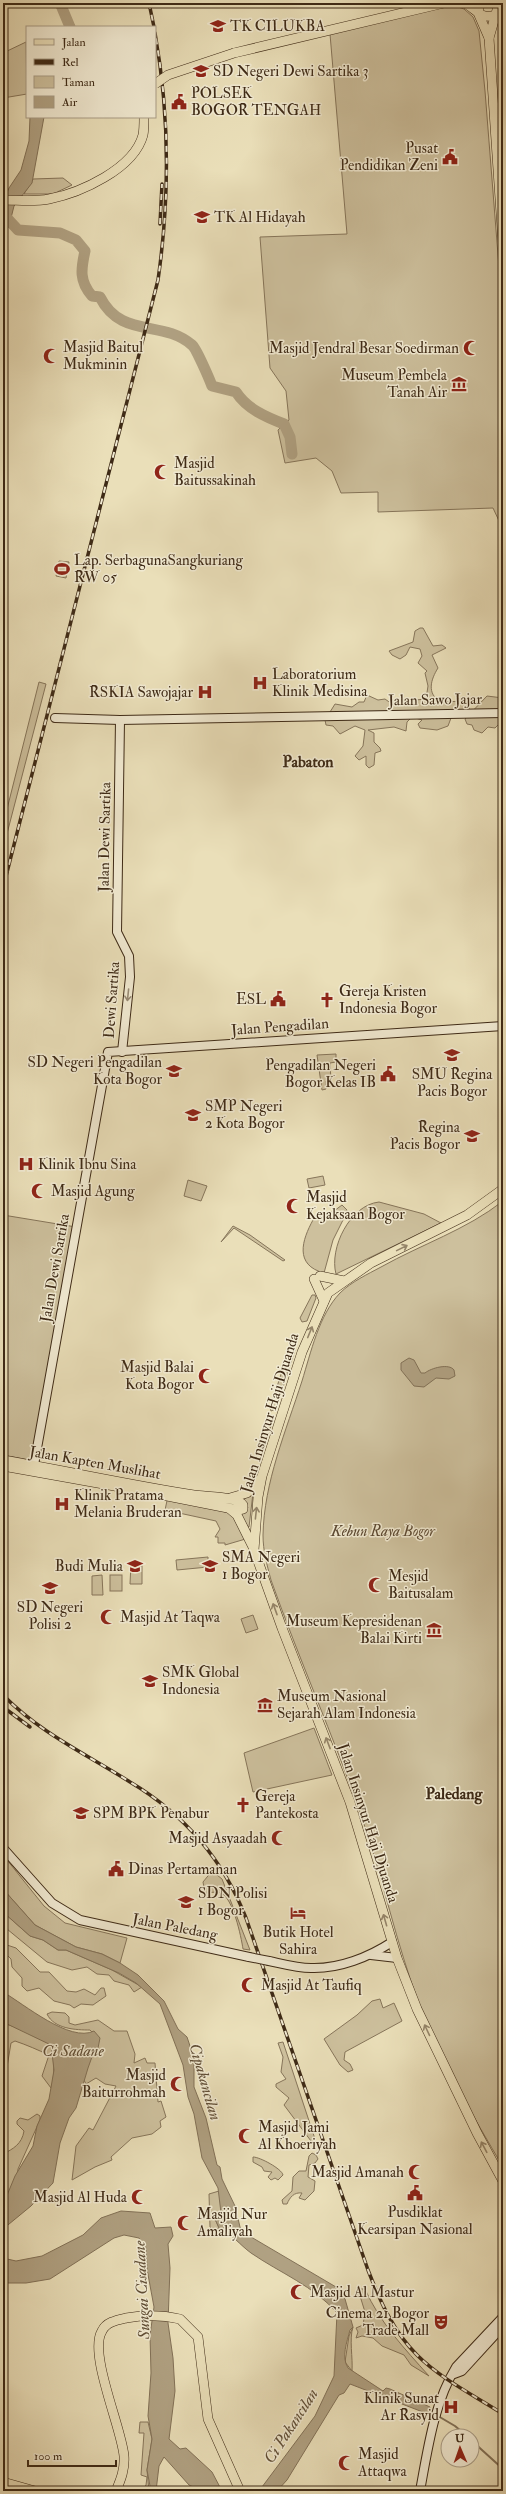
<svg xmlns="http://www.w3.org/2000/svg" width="506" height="2494" font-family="'IM FELL Double Pica',serif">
	<rect width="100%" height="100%" fill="#eadfb9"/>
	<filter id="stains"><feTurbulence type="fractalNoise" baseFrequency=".005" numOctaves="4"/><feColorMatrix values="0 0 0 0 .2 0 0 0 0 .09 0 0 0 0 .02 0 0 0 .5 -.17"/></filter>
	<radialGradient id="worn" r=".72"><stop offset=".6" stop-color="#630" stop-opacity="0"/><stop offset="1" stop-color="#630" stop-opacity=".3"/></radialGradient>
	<g fill="#cdc09d" stroke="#86755a">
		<polygon points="452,5 464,9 473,17 479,31 485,91 503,318 503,583 500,577 500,523 493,508 378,512 378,492 341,493 332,471 316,458 285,463 278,430 289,420 286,391 270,368 260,237 347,234 330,34"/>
		<polygon points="26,42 27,94 3,98 3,53"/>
		<polygon points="63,178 72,185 53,194 24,194 33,179"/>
		<polygon points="59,561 69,562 66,578 56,576"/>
		<path d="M420 628H423L433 646 442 645 446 648 432 655 438 668C431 679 426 694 441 702L466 701 470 710 468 713 451 718 448 726 437 730 420 728 418 724 422 720 412 717 407 722 406 731 394 727 368 730 374 733V742L380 748 381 751 375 753 374 765 369 768 366 765V756L359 760 355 756 363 746 365 730 355 726 340 734 333 726 326 725 325 720 335 704 352 707 359 702H364L367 695 378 700 385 699 392 704 400 701 408 704 415 700 426 699 428 686 425 673 427 671 418 663 422 656 420 649 410 647 406 655 400 659 392 655 389 651 413 642 415 631Z"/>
		<polygon points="39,682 46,684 3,849 3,825"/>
		<polygon points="487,696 503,698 503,725 501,722 495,728 488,727 482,733 474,730 472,725 467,724 465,719"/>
		<polygon points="336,1054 336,1062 330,1063 331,1081 326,1081 326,1089 322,1090 317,1055"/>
		<polygon points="323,1176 325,1185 309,1188 307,1179"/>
		<polygon points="188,1180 207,1186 201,1201 184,1196"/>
		<path d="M503 1201V2167C473 2116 441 2062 420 2006 396 1944 383 1878 361 1815 333 1735 299 1659 271 1580 267 1565 263 1551 263 1535 264 1482 286 1431 302 1381 311 1352 319 1315 340 1293 351 1282 368 1274 381 1267 422 1244 466 1230 503 1201Z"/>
		<path d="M379 1202 424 1214 441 1223 336 1274C329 1248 350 1205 379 1202Z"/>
		<path d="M342 1205 347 1210 346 1214 333 1240 324 1273C294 1265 302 1240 313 1220L334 1211Z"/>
		<polygon points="3,1215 76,1227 35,1461 3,1455"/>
		<polygon points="233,1226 250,1235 285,1260 283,1261 234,1228 221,1242"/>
		<polygon points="312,1295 315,1295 316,1298 307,1321 302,1322 300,1318"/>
		<polygon points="293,1348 295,1350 276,1409 271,1411 270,1408 287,1356 289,1349"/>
		<polygon points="266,1419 271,1419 272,1423 261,1455 257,1454 257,1451"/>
		<polygon points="253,1493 249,1527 248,1527 240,1514 248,1508 244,1499"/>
		<polygon points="168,1496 237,1515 249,1538 225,1545 225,1543 218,1543 218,1537 215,1537 220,1529 216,1521 165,1510"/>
		<polygon points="208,1557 208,1567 177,1570 176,1560"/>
		<polygon points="131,1563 142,1563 142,1584 130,1584"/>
		<polygon points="102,1575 103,1595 92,1595 92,1576"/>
		<rect x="110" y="1575" width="12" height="16"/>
		<polygon points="253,1615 258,1629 246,1633 241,1619"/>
		<polygon points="314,1728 332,1775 253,1792 244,1753"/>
		<polygon points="3,1855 44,1906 65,1923 127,1938 120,1963 102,1954 76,1947 35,1925 3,1889"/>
		<path d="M212 1871 222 1879 250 1950 243 1949C241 1936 233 1898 221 1893 217 1891 209 1893 205 1893L203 1882Z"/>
		<polygon points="3,1912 30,1936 43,1940 58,1950 66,1950 112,1970 142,1987 134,1992 129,1985 114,1981 109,1975 97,1974 87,1967 72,1970 47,1962 7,1929 3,1924"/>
		<polygon points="7,1945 16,1948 40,1972 49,1972 67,1991 76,1992 84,1989 95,1995 101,1988 104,1988 106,1996 93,2005 81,2004 74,2008 70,2005 54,2001 39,1988 27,1991 22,1986 22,1978 12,1967 11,1959 3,1951 4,1946"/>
		<polygon points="380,1999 383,2008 394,2003 402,2021 345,2052 344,2060 350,2064 353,2070 348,2072 340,2065 324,2039 357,2015 372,2001"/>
		<path d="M52 2012 65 2013 69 2017V2023L75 2025 98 2020 114 2031H127L135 2054 134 2063 145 2058 147 2063H155L158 2102 161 2101 166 2117 160 2121 161 2127 152 2134 132 2138 111 2157 112 2160 95 2167 72 2180 76 2146 89 2128 93 2130 116 2086 105 2084 96 2078 86 2084 83 2078 94 2034 90 2030C76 2030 54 2029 47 2014Z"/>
		<path d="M3 2023 24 2030 54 2045C52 2058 56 2077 51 2088L42 2076 49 2055C38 2050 27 2045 15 2041L11 2043 7 2067 3 2069 5 2046Z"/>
		<polygon points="283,2042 314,2136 314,2145 284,2105 289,2098 276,2087 276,2084 286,2079 281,2072 283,2057 278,2043"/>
		<path d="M37 2114 40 2116V2120L18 2169 14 2195 3 2204V2154C13 2149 22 2144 24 2131L17 2124V2121L20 2118 28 2120Z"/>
		<path d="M312 2153 316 2155 318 2159 315 2163 309 2165 308 2177 315 2181 314 2191 305 2200 299 2198 302 2193C294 2192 290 2197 287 2204H283L282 2200 292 2191 293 2177 299 2171H306L309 2156Z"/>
		<path d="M253 2157C260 2157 282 2169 283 2175L278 2180 275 2178 271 2180 268 2177 272 2172 264 2171 262 2167 253 2162Z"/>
		<polygon points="219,2191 222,2213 215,2219 219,2228 214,2231 210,2227 209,2194"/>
		<path d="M357 2289H365C380 2323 404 2348 429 2376L411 2365 404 2355 382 2346 373 2338 362 2336 356 2338 358 2332 356 2328 363 2325 365 2312 360 2296 357 2295Z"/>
		<path d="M353 2327C349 2339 353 2358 352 2371L345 2362 349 2336Z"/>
		<polygon points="140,2422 148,2422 152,2439 147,2470 149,2491 142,2491 146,2485 147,2477 141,2475 144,2433 139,2433"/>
	</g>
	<g fill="#b0a182" stroke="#827157">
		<polygon points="60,3 64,3 75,27 67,27"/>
		<polygon points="30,117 44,117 32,183 14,206 9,226 3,236 3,202 9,188 21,170 29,141"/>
		<path d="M409 1358 414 1360 421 1373H425C431 1368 449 1363 454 1370L455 1376 449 1379 436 1378 424 1387 414 1386 401 1370V1363Z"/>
		<path d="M3 1889 35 1925 76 1947 102 1954 120 1963 138 1975 164 2001 178 2029 187 2037 190 2046 194 2064V2087L206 2118 217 2165 220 2167 222 2179 235 2206 240 2227 246 2234 336 2287 345 2299 353 2327 350 2330C347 2342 341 2357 348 2368L383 2391 386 2388 390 2389 430 2407 428 2414 350 2384 344 2393 339 2395 287 2480 277 2491H259L315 2416 334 2376 337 2313C314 2286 280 2273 251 2253 240 2245 231 2233 219 2228L215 2219 221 2213 218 2188 202 2158 194 2114 188 2097 183 2065 160 2004 136 1983 119 1973 66 1950H58L43 1940 30 1936 3 1912Z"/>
		<path d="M3 1992C24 2004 70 2043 94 2031L100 2038 98 2048 93 2054 88 2068 76 2108 69 2118 60 2143 53 2183 31 2206 3 2229V2205L15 2176 33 2146 37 2126 49 2099 54 2070 51 2045 3 2022Z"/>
		<polygon points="121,2211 150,2213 155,2228 171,2227 173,2236 168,2244 170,2268 168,2323 173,2358 175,2391 169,2439 180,2449 186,2448 212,2472 222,2491 194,2491 193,2487 189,2485 164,2457 159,2466 156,2491 146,2491 150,2486 147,2470 152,2439 148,2416 151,2373 150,2335 154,2307 147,2269 146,2248 139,2238 124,2235 114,2238 50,2279 26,2283 3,2283 3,2258 16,2261 42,2256 83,2235 101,2218"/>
	</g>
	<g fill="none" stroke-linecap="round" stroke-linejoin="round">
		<g stroke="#827157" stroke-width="2">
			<polyline points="438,2416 455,2426 467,2436"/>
			<polyline points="472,2441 503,2469"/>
		</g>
		<g stroke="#b0a182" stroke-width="11">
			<polyline points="60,3 70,27"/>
			<path d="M5 216 18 230 60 233 76 240 85 251C81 269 79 281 92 296L100 297C121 339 162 319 192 345 196 348 209 378 212 386L236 392C247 409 266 417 284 424L290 437 292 454"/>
		</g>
		<defs>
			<g id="secondary">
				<polyline points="55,718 120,720 503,713"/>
				<polyline points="120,720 117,932 129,956 130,977 122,1052"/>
				<polyline points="34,1465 108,1052 503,1026"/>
				<polyline points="3,1848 52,1903 80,1920 249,1957"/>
				<polyline points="371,1955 397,1958"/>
				<path d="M269 1961C283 1964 297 1968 311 1968 339 1969 369 1957 392 1942"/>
				<polyline points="454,2374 462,2371 503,2326"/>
				<path d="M420 2491C428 2448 434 2403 456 2367L503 2317"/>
			</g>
			<g id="primary">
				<path d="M465 3C477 10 481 20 496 15"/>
				<polyline points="478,3 479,15 489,38 503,243"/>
				<polyline points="489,38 499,3"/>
				<polyline points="234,53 444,3"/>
				<path d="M3 200C18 200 35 202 49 199 80 193 134 169 143 135 144 130 144 123 144 117"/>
				<polyline points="503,1189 467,1215 371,1263 328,1293 302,1352 262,1476 258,1497 254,1550 282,1628 350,1802 397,1958 417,2009 477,2133 503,2181"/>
				<polyline points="320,1276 344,1281"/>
				<polyline points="314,1279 324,1301"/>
				<path d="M3 1460C67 1471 130 1485 194 1495 206 1497 237 1496 243 1505V1509L238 1510 137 1490 3 1466"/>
				<polyline points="230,1498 247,1493 260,1479"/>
				<polyline points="230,1509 237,1515 253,1547"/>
				<polyline points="3,2482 35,2491"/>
				<path d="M116 2491C121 2479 125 2469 124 2456 122 2429 88 2353 102 2331 106 2322 117 2320 126 2318 143 2315 163 2315 180 2319L198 2337 208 2419 240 2491"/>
			</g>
		</defs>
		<use href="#secondary" stroke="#3e2a16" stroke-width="10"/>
		<use href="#primary" stroke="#3e2a16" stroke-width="10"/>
		<use href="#secondary" stroke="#f1ead2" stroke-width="8"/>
		<use href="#primary" stroke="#eadfb9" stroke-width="9"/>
		<defs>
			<g id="rail">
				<polyline points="149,3 154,27"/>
				<polyline points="160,224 162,184"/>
				<path d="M3 888 158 280C170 196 170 117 155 33"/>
				<path d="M3 1695C40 1733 86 1754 130 1782 184 1814 223 1859 246 1918L368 2270C380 2301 393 2331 417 2355 441 2379 475 2396 503 2414"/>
				<polyline points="3,1707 30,1727"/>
			</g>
		</defs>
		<use href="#rail" stroke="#3e2a16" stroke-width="3.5"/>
		<use href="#rail" stroke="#f1ead2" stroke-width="2" stroke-dasharray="6" stroke-linecap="butt"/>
		<defs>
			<polyline id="secondary-bridge" points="249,1957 269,1961"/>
			<polyline id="primary-bridge" points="155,84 168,75 234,53"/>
		</defs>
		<use href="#secondary-bridge" stroke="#3e2a16" stroke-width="10" stroke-linecap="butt"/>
		<use href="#primary-bridge" stroke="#3e2a16" stroke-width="10" stroke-linecap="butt"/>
		<use href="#secondary-bridge" stroke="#f1ead2" stroke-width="8"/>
		<use href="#primary-bridge" stroke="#eadfb9" stroke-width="9"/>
	</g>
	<defs><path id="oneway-shaft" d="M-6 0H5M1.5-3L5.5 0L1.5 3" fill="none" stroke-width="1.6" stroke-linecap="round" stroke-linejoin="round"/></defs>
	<use stroke="#988a74" href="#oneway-shaft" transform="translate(128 995) rotate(96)"/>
	<g stroke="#948468">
		<use href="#oneway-shaft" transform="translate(402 1248) rotate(-26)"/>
		<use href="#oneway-shaft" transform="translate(310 1332) rotate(-68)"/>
		<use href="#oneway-shaft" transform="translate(256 1513) rotate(-84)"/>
		<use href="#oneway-shaft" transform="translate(275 1609) rotate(-110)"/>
		<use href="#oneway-shaft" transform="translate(328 1743) rotate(-111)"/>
		<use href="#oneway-shaft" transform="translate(385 1920) rotate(-106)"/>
		<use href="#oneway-shaft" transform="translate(427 2030) rotate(-115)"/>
		<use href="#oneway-shaft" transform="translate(484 2147) rotate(-118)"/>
	</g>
	<defs>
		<symbol id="school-bare" viewBox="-9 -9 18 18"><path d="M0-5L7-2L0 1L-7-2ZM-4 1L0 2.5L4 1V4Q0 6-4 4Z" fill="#8f2418" stroke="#f1ead2" stroke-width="2.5" paint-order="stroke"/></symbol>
		<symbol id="civic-bare" viewBox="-9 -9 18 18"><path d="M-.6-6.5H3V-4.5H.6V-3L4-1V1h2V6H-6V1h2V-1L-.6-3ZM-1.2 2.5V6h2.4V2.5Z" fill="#8f2418" stroke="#f1ead2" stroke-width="2.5" paint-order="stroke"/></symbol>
		<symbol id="mosque-bare" viewBox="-9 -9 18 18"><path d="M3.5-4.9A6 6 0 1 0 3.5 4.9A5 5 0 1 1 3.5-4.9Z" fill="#8f2418" stroke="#f1ead2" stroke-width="2.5" paint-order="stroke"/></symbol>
		<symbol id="museum-bare" viewBox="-9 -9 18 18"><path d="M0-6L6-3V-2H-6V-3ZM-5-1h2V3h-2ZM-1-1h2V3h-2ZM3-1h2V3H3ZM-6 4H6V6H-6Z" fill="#8f2418" stroke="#f1ead2" stroke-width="2.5" paint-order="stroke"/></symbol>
		<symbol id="stadium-bare" viewBox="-9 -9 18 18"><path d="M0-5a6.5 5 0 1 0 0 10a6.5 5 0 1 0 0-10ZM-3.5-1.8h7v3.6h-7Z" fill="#8f2418" stroke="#f1ead2" stroke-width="2.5" paint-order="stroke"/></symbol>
		<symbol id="hospital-bare" viewBox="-9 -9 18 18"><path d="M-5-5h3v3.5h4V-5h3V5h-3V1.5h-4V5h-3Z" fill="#8f2418" stroke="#f1ead2" stroke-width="2.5" paint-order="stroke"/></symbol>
		<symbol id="church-bare" viewBox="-9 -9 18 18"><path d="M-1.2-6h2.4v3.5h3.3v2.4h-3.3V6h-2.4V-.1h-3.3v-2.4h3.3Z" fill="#8f2418" stroke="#f1ead2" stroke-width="2.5" paint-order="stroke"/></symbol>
		<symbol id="hotel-bare" viewBox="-9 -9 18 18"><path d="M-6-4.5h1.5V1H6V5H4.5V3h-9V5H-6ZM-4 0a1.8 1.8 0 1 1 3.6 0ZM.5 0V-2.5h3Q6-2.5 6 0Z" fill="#8f2418" stroke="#f1ead2" stroke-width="2.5" paint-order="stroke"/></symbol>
		<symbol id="theatre-bare" viewBox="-9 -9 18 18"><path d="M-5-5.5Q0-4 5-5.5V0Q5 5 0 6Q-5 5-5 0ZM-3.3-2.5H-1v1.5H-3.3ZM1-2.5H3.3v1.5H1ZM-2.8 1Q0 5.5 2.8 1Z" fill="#8f2418" stroke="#f1ead2" stroke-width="2.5" paint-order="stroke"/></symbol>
	</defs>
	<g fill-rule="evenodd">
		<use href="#school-bare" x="207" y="15" width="22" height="22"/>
		<use href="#school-bare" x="190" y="60" width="22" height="22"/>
		<use href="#civic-bare" x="168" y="91" width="22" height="22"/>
		<use href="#civic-bare" x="439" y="146" width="22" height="22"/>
		<use href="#school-bare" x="191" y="206" width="22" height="22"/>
		<use href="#mosque-bare" x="460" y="337" width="22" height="22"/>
		<use href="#mosque-bare" x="40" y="345" width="22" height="22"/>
		<use href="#museum-bare" x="448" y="373" width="22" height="22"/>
		<use href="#mosque-bare" x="151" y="461" width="22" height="22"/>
		<use href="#stadium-bare" x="51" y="558" width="22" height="22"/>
		<use href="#hospital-bare" x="249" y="672" width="22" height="22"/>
		<use href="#hospital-bare" x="194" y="681" width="22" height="22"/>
		<use href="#civic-bare" x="267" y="988" width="22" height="22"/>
		<use href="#church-bare" x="316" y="989" width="22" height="22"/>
		<use href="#school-bare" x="441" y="1044" width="22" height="22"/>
		<use href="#school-bare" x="163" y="1060" width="22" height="22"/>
		<use href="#civic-bare" x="377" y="1063" width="22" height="22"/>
		<use href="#school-bare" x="182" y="1104" width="22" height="22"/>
		<use href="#school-bare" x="461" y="1125" width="22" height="22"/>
		<use href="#hospital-bare" x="15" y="1153" width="22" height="22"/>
		<use href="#mosque-bare" x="28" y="1180" width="22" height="22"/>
		<use href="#mosque-bare" x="283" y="1195" width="22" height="22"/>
		<use href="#mosque-bare" x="195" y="1365" width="22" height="22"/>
		<use href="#hospital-bare" x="51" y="1493" width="22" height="22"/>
		<use href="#school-bare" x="124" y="1555" width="22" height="22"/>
		<use href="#school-bare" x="199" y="1555" width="22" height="22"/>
		<use href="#mosque-bare" x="365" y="1574" width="22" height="22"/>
		<use href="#school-bare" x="39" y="1577" width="22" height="22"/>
		<use href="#mosque-bare" x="97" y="1606" width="22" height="22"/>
		<use href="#museum-bare" x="423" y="1619" width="22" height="22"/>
		<use href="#school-bare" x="139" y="1670" width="22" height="22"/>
		<use href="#museum-bare" x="254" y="1694" width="22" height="22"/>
		<use href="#church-bare" x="232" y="1794" width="22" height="22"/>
		<use href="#school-bare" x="70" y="1802" width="22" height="22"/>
		<use href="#mosque-bare" x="268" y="1827" width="22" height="22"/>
		<use href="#civic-bare" x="105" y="1858" width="22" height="22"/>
		<use href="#school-bare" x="175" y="1891" width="22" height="22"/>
		<use href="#hotel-bare" x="287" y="1902" width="22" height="22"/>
		<use href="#mosque-bare" x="238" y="1974" width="22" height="22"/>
		<use href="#mosque-bare" x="167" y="2073" width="22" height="22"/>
		<use href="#mosque-bare" x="235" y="2125" width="22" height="22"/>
		<use href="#mosque-bare" x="405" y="2161" width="22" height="22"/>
		<use href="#civic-bare" x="404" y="2182" width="22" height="22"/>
		<use href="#mosque-bare" x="128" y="2186" width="22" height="22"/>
		<use href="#mosque-bare" x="174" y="2212" width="22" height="22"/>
		<use href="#mosque-bare" x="287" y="2281" width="22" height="22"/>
		<use href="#theatre-bare" x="430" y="2311" width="22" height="22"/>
		<use href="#hospital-bare" x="440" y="2396" width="22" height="22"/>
		<use href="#mosque-bare" x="335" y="2452" width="22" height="22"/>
	</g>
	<g text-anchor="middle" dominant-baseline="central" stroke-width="3" stroke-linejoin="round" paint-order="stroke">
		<g font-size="15" fill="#3e2a16" stroke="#f1ead2" text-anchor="start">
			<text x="230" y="26">TK CILUKBA</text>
			<text x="213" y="71">SD Negeri Dewi Sartika 3</text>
			<text x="191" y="93">POLSEK<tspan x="191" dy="17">BOGOR TENGAH</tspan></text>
			<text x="438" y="148" text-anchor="end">Pusat<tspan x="438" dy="17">Pendidikan Zeni</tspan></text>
			<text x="214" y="217">TK Al Hidayah</text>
			<text x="63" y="347">Masjid Baitul<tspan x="63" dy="17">Mukminin</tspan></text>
			<text x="459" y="348" text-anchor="end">Masjid Jendral Besar Soedirman</text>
			<text x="447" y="375" text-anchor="end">Museum Pembela<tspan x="447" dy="17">Tanah Air</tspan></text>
			<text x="174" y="463">Masjid<tspan x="174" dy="17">Baitussakinah</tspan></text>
			<text x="74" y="560">Lap. SerbagunaSangkuriang<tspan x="74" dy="17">RW 05</tspan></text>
			<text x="272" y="674">Laboratorium<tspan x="272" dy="17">Klinik Medisina</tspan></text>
			<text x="193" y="692" text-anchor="end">RSKIA Sawojajar</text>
			<text x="339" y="991">Gereja Kristen<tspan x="339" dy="17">Indonesia Bogor</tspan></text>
			<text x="266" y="999" text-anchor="end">ESL</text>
			<text x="162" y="1062" text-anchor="end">SD Negeri Pengadilan<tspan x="162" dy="17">Kota Bogor</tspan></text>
			<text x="376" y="1065" text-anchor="end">Pengadilan Negeri<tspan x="376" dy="17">Bogor Kelas IB</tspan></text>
			<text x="452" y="1074" text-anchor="middle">SMU Regina<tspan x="452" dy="17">Pacis Bogor</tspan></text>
			<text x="205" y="1106">SMP Negeri<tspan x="205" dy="17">2 Kota Bogor</tspan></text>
			<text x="460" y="1127" text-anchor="end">Regina<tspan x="460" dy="17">Pacis Bogor</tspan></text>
			<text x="38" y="1164">Klinik Ibnu Sina</text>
			<text x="51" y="1191">Masjid Agung</text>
			<text x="306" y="1197">Masjid<tspan x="306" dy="17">Kejaksaan Bogor</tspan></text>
			<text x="194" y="1367" text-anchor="end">Masjid Balai<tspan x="194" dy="17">Kota Bogor</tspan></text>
			<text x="74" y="1495">Klinik Pratama<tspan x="74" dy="17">Melania Bruderan</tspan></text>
			<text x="222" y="1557">SMA Negeri<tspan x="222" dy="17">1 Bogor</tspan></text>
			<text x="123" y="1566" text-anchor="end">Budi Mulia</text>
			<text x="388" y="1576">Mesjid<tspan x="388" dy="17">Baitusalam</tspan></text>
			<text x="50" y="1607" text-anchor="middle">SD Negeri<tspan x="50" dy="17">Polisi 2</tspan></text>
			<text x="120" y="1617">Masjid At Taqwa</text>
			<text x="422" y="1621" text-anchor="end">Museum Kepresidenan<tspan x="422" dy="17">Balai Kirti</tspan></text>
			<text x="162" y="1672">SMK Global<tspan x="162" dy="17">Indonesia</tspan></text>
			<text x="277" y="1696">Museum Nasional<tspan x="277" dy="17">Sejarah Alam Indonesia</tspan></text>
			<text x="255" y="1796">Gereja<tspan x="255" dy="17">Pantekosta</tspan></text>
			<text x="93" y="1813">SPM BPK Penabur</text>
			<text x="267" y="1838" text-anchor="end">Masjid Asyaadah</text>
			<text x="128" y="1869">Dinas Pertamanan</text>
			<text x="198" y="1893">SDN Polisi<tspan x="198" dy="17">1 Bogor</tspan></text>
			<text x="298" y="1932" text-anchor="middle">Butik Hotel<tspan x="298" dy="17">Sahira</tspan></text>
			<text x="261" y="1985">Masjid At Taufiq</text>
			<text x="166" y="2075" text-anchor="end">Masjid<tspan x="166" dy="17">Baiturrohmah</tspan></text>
			<text x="258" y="2127">Masjid Jami<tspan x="258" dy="17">Al Khoeriyah</tspan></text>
			<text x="404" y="2172" text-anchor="end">Masjid Amanah</text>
			<text x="127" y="2197" text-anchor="end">Masjid Al Huda</text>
			<text x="415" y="2212" text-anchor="middle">Pusdiklat<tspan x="415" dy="17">Kearsipan Nasional</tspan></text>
			<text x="197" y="2214">Masjid Nur<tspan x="197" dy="17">Amaliyah</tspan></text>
			<text x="310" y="2292">Masjid Al Mastur</text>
			<text x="429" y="2313" text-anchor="end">Cinema 21 Bogor<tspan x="429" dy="17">Trade Mall</tspan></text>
			<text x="439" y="2398" text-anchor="end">Klinik Sunat<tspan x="439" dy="17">Ar Rasyid</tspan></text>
			<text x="358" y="2454">Masjid<tspan x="358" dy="17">Attaqwa</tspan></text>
		</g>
		<g font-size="15" fill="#3e2a16" stroke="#f1ead2">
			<text transform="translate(435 700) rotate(-1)">Jalan Sawo Jajar</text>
			<text transform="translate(105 837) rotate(-89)">Jalan Dewi Sartika</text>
			<text transform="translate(112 1000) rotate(-86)">Dewi Sartika</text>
			<text transform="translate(280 1027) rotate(-4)">Jalan Pengadilan</text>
			<text transform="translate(55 1268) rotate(-80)">Jalan Dewi Sartika</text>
			<text transform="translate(270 1413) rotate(-73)">Jalan Insinyur Haji Djuanda</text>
			<text transform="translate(95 1463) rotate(10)">Jalan Kapten Muslihat</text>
			<text transform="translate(368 1823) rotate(72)">Jalan Insinyur Haji Djuanda</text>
			<text transform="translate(175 1927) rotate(11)">Jalan Paledang</text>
		</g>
		<g font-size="15" font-style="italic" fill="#5b4831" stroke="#f1ead2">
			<text x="383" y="1531">Kebun Raya Bogor</text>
		</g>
		<g font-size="16" font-weight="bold" fill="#3e2a16" stroke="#f1ead2">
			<text x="308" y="762">Pabaton</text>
			<text x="454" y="1794">Paledang</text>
		</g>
		<g font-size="16" font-style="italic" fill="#604e36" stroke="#f1ead2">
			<text x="73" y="2051">Ci Sadane</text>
			<text transform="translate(205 2082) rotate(74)">Cipakancilan</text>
			<text transform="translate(142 2290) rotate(-93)">Sungai Cisadane</text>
			<text transform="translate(291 2426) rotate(-57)">Ci Pakancilan</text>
		</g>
	</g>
	<rect width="506" height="2494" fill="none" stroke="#eadfb9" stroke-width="16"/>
	<rect x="4" y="4" width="498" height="2486" fill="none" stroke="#3e2a16" stroke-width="2"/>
	<rect x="8" y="8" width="490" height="2478" fill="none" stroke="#3e2a16"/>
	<rect x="26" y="26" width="130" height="92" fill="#f1ead2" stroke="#a99d87"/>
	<rect x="34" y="39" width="20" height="6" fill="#eadfb9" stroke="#a99d87"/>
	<text x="62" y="46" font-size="12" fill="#3e2a16">Jalan</text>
	<rect x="34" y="59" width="20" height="6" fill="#3e2a16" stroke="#a99d87"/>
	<text x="62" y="66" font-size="12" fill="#3e2a16">Rel</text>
	<rect x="34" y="76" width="20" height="12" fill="#cdc09d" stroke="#a99d87"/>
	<text x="62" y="86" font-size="12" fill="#3e2a16">Taman</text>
	<rect x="34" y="96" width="20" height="12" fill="#b0a182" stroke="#a99d87"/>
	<text x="62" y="106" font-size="12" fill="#3e2a16">Air</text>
	<g transform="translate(460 2448) rotate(358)"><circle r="19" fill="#f1ead2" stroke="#a99d87"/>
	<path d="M0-3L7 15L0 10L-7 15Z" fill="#8f2418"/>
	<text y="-6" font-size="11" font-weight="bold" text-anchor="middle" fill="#3e2a16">U</text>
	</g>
	<path d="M28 2460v6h88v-6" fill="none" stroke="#3e2a16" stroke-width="2"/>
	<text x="34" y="2460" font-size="12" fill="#3e2a16" stroke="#f1ead2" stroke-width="3" paint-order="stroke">100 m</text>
	<rect width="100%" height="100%" filter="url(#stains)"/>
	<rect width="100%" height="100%" fill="url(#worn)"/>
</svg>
